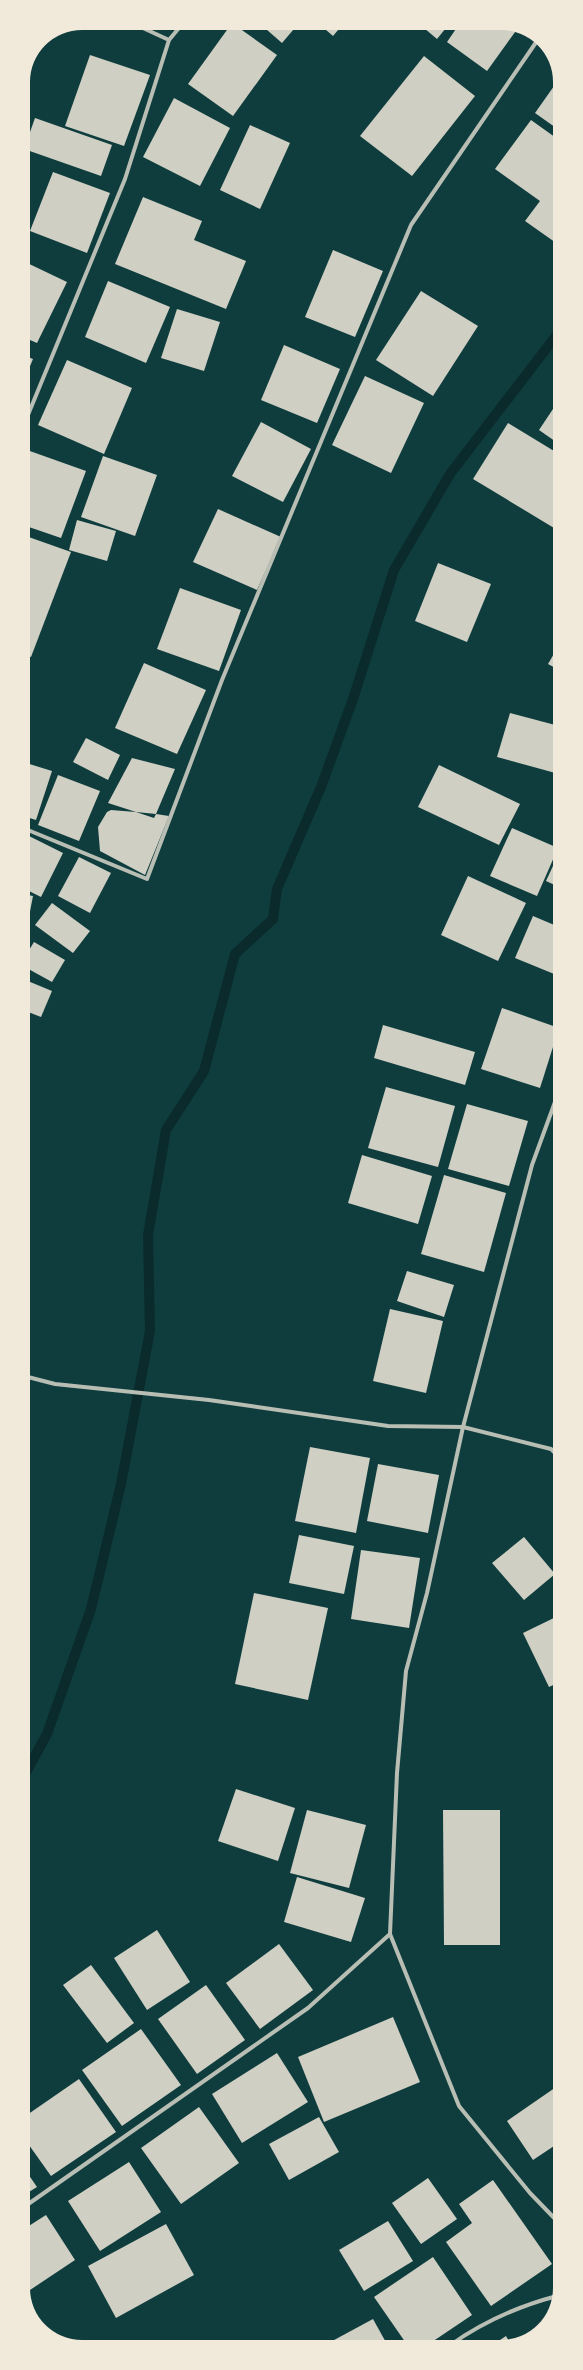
<svg xmlns="http://www.w3.org/2000/svg" width="583" height="2370" font-family="Rubik,sans-serif">
	<rect width="100%" height="100%" fill="#0f3d3e"/>
	<g fill="none" stroke-linecap="round" stroke-linejoin="round">
		<polyline stroke="#0a2a2b" stroke-width="10" points="24,1776 47,1734 91,1609 121,1484 150,1331 148,1235 166,1130 204,1071 235,954 273,919 277,889 321,787 353,699 394,570 450,474 559,332"/>
	</g>
	<g fill="#cfcfc3">
		<polygon points="232,23 277,55 233,116 188,84"/>
		<polygon points="259,23 299,23 282,43"/>
		<polygon points="318,23 344,23 333,36"/>
		<polygon points="418,23 450,23 437,39"/>
		<polygon points="460,23 508,23 518,28 487,71 447,42"/>
		<polygon points="90,55 150,75 124,146 65,126"/>
		<polygon points="424,56 475,96 412,176 360,136"/>
		<polygon points="559,79 559,130 535,113"/>
		<polygon points="174,98 230,128 200,186 143,157"/>
		<polygon points="35,118 112,145 101,176 24,149"/>
		<polygon points="531,120 559,140 559,245 525,221 540,201 495,169"/>
		<polygon points="250,125 290,143 260,209 220,190"/>
		<polygon points="53,172 110,193 87,253 30,231"/>
		<polygon points="143,197 202,221 194,240 246,261 226,309 115,264"/>
		<polygon points="333,250 383,271 355,337 305,317"/>
		<polygon points="23,261 67,282 37,343 23,337"/>
		<polygon points="108,281 170,307 146,363 85,337"/>
		<polygon points="421,291 478,326 433,396 376,360"/>
		<polygon points="177,309 220,322 204,371 161,358"/>
		<polygon points="284,345 340,369 317,423 261,400"/>
		<polygon points="23,355 33,359 23,383"/>
		<polygon points="67,360 132,388 104,454 38,425"/>
		<polygon points="365,376 424,403 391,473 332,445"/>
		<polygon points="559,400 559,444 539,430"/>
		<polygon points="261,422 311,449 283,502 232,476"/>
		<polygon points="508,423 559,454 559,531 473,479"/>
		<polygon points="27,450 86,471 61,538 23,525 23,461"/>
		<polygon points="103,456 157,475 135,536 81,517"/>
		<polygon points="218,509 281,537 257,590 193,562"/>
		<polygon points="77,520 116,531 107,561 69,550"/>
		<polygon points="23,535 71,552 31,657 23,654"/>
		<polygon points="438,563 491,584 467,642 415,621"/>
		<polygon points="180,588 241,610 219,671 157,649"/>
		<polygon points="559,645 559,670 548,664"/>
		<polygon points="144,663 206,690 177,754 115,728"/>
		<polygon points="510,713 559,726 559,774 497,757"/>
		<polygon points="86,738 120,755 108,780 73,762"/>
		<polygon points="132,758 175,769 156,814 136,812 108,803"/>
		<polygon points="23,762 52,771 36,820 23,816"/>
		<polygon points="439,765 520,804 499,845 418,807"/>
		<polygon points="58,775 100,791 79,841 38,825"/>
		<polygon points="111,810 136,812 154,818 156,814 169,816 145,875 100,851 98,827 107,812"/>
		<polygon points="512,828 558,848 537,896 490,876"/>
		<polygon points="23,833 63,853 41,897 23,888"/>
		<polygon points="559,853 559,887 546,881"/>
		<polygon points="79,857 111,873 90,913 58,896"/>
		<polygon points="468,876 526,903 498,961 441,935"/>
		<polygon points="23,894 33,896 24,943 23,943"/>
		<polygon points="52,903 90,931 73,953 35,925"/>
		<polygon points="533,916 559,927 559,976 515,958"/>
		<polygon points="34,942 65,960 52,982 23,966 23,960"/>
		<polygon points="23,979 52,991 41,1017 23,1010"/>
		<polygon points="502,1008 559,1028 540,1088 481,1069"/>
		<polygon points="383,1025 475,1052 465,1085 374,1058"/>
		<polygon points="386,1087 455,1106 438,1167 368,1148"/>
		<polygon points="467,1104 528,1121 509,1186 448,1169"/>
		<polygon points="362,1155 432,1176 418,1224 348,1203"/>
		<polygon points="444,1175 506,1193 484,1272 421,1254"/>
		<polygon points="407,1271 454,1285 444,1317 397,1301"/>
		<polygon points="390,1309 443,1321 426,1393 373,1381"/>
		<polygon points="310,1447 370,1458 356,1533 295,1521"/>
		<polygon points="378,1464 439,1475 428,1533 367,1521"/>
		<polygon points="299,1535 354,1546 344,1594 289,1583"/>
		<polygon points="524,1537 555,1574 524,1600 492,1563"/>
		<polygon points="361,1550 420,1558 409,1628 351,1619"/>
		<polygon points="254,1593 328,1608 308,1700 235,1684"/>
		<polygon points="560,1615 560,1682 549,1687 523,1633"/>
		<polygon points="236,1789 295,1808 278,1861 218,1841"/>
		<polygon points="307,1810 366,1825 349,1888 290,1873"/>
		<polygon points="443,1810 500,1810 500,1945 444,1945"/>
		<polygon points="297,1877 365,1898 351,1942 284,1922"/>
		<polygon points="157,1930 190,1982 147,2010 114,1958"/>
		<polygon points="279,1944 313,1990 260,2029 226,1983"/>
		<polygon points="91,1965 134,2023 107,2043 63,1985"/>
		<polygon points="206,1985 245,2040 197,2074 158,2019"/>
		<polygon points="393,2017 420,2082 324,2122 298,2057"/>
		<polygon points="141,2029 181,2085 122,2126 82,2070"/>
		<polygon points="277,2053 308,2102 242,2143 212,2094"/>
		<polygon points="79,2079 116,2132 51,2176 24,2138 24,2117"/>
		<polygon points="559,2085 560,2142 533,2160 507,2121"/>
		<polygon points="199,2107 239,2163 181,2204 141,2148"/>
		<polygon points="319,2117 339,2152 289,2180 269,2144"/>
		<polygon points="129,2162 161,2212 100,2251 68,2201"/>
		<polygon points="24,2168 37,2187 24,2195"/>
		<polygon points="428,2178 457,2219 421,2244 392,2203"/>
		<polygon points="493,2180 552,2264 491,2306 446,2242 472,2223 459,2204"/>
		<polygon points="46,2215 75,2260 24,2294 24,2229"/>
		<polygon points="388,2221 413,2261 364,2291 339,2250"/>
		<polygon points="166,2224 194,2275 116,2318 88,2266"/>
		<polygon points="433,2257 472,2315 426,2346 408,2346 374,2297"/>
		<polygon points="373,2319 388,2346 323,2346"/>
		<polygon points="506,2336 512,2346 491,2346"/>
	</g>
	<g fill="none" stroke-linecap="round" stroke-linejoin="round">
		<g stroke="#b8beb3" stroke-width="4">
			<polyline points="132,23 169,40"/>
			<polyline points="23,427 125,179 169,40 183,23"/>
			<polyline points="23,828 147,879 222,680 411,225 539,38"/>
			<polyline points="559,1091 532,1165 463,1427 427,1593 406,1671 397,1773 390,1934 459,2106 530,2193 560,2224"/>
			<polyline points="24,1376 55,1384 209,1400 388,1426 463,1427 551,1449 560,1458"/>
			<polyline points="24,2207 308,2008 390,1934"/>
			<path d="M449 2346C481 2323 519 2306 557 2296"/>
		</g>
	</g>
	<path d="M0 0H583V2370H0ZM82 30H501A52 52 0 0 1 553 82V2288A52 52 0 0 1 501 2340H82A52 52 0 0 1 30 2288V82A52 52 0 0 1 82 30Z" fill="#f1e9da" fill-rule="evenodd"/>
</svg>
